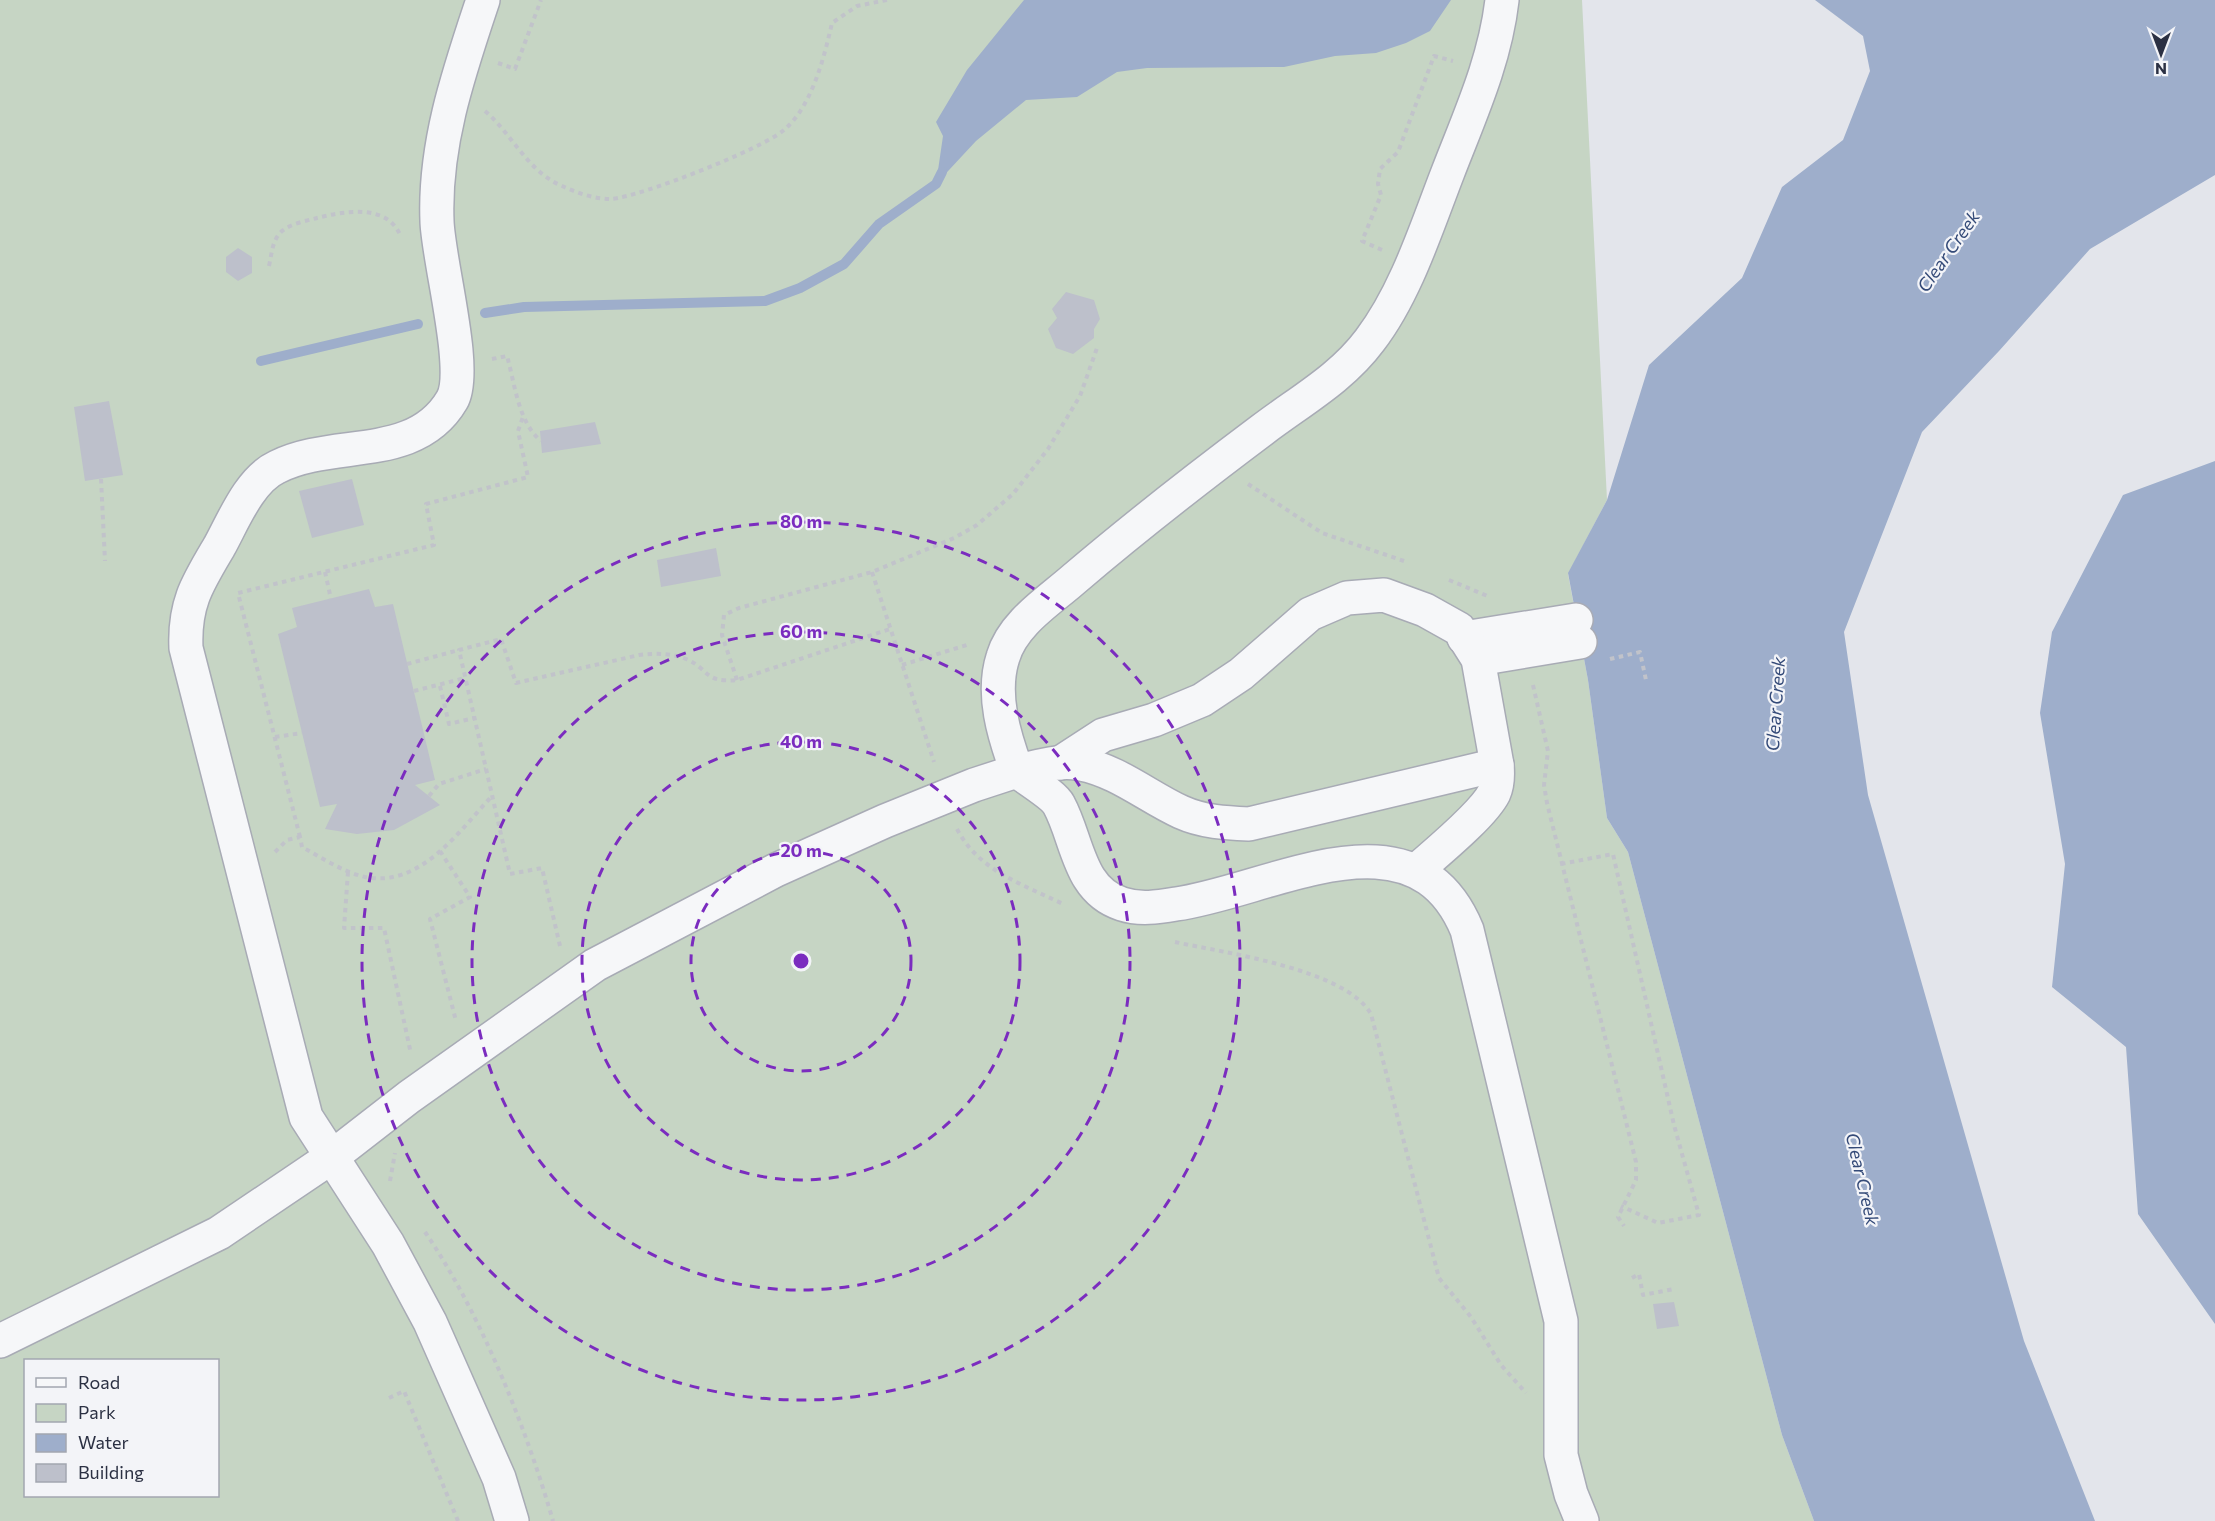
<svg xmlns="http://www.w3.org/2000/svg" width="2215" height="1521" font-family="Commissioner,sans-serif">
	<rect width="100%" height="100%" fill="#e3e5eb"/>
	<path fill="#c6d5c4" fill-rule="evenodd" d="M0 0H1582L1607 500 1568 574 1588 680 1607 818 1628 852 1782 1435 1814 1521H0ZM26 1360H218V1496H26Z"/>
	<g fill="#9eaecb">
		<polygon points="1024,0 1451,0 1430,31 1406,43 1376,53 1335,56 1284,67 1147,68 1117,72 1077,97 1026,100 976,141 936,184 943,136 936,122 967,70"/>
		<polygon points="1815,0 2215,0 2215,175 2090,249 1999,351 1922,432 1844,632 1868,795 2024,1341 2095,1521 1814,1521 1782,1435 1628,852 1607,818 1588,680 1568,573 1607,500 1649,365 1742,278 1782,187 1843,140 1870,71 1863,36"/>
		<polygon points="2215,461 2215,1324 2138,1214 2126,1047 2052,987 2065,864 2040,713 2052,632 2123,495"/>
	</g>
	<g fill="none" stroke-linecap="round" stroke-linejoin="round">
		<g stroke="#9eaecb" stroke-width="10">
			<polyline points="485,313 524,307 765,301 800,288 844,264 879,224 936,184 942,172"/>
			<polyline points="261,361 418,324"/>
		</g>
	</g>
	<g fill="#bdc0cb">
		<polygon points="238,248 252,257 252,273 238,281 226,272 226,257"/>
		<polygon points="1066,292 1094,300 1100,319 1094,329 1094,338 1073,354 1056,348 1048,329 1057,318 1052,309"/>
		<polygon points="109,401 123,475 85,481 74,407"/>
		<polygon points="595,422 601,444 542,453 540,431"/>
		<polygon points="352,479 364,525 312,538 299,491"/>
		<polygon points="716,548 721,576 661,587 657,560"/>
		<polygon points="369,589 375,607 393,604 435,780 415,785 440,805 394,830 357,834 325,829 337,804 320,807 278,634 297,627 292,608"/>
		<polygon points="1674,1302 1679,1326 1657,1329 1653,1304"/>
	</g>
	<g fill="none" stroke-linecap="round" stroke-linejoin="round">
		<defs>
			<g id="minor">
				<path d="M483 0C459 72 434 144 437 221 438 260 469 371 452 400 415 463 334 438 277 467 249 480 233 522 219 547 197 584 184 604 186 648L306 1117 388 1244 430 1322 499 1478 512 1521"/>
				<polyline points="1464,638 1576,620"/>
				<polyline points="1478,659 1580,642"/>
				<path d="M1060 763 1103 735 1154 720 1202 700 1241 674 1310 614 1347 598 1384 595 1425 610 1459 629 1478 659 1497 765C1498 775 1498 784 1494 793 1483 815 1436 853 1417 870"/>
				<path d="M1497 765 1249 824C1226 823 1203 822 1181 812 1148 797 1118 771 1081 764 1061 759 1037 767 1017 771 1004 736 991 694 1003 657 1013 623 1049 601 1074 579 1135 527 1198 478 1262 430 1300 401 1341 379 1370 340 1406 293 1427 226 1448 172 1470 115 1495 61 1502 0"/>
				<path d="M0 1341 219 1233 333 1156 409 1097 595 965 776 870 885 821 974 785 1017 771C1027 779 1054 795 1059 805 1078 840 1078 890 1122 904 1140 910 1158 907 1176 904 1271 891 1414 802 1467 930L1561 1321V1455L1571 1494 1582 1521"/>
			</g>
		</defs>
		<use href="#minor" stroke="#a8abb5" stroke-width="36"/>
		<g stroke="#c1c3ca" stroke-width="4" stroke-dasharray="4.5 4.5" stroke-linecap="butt">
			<polyline points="498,63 515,69 541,0"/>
			<path d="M485 111C513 135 527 171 562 186 577 193 595 199 611 199 640 197 762 149 784 130 812 106 824 58 832 23L857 6 887 0"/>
			<polyline points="1382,250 1362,241 1381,195 1378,184 1380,169 1398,152 1434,56 1453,61"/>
			<path d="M269 266C272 253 272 240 282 231 292 223 306 221 317 218 345 211 388 203 401 237"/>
			<path d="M492 359 507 356C515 384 518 422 541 441"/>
			<polyline points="101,479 105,561"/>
			<polyline points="1248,484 1322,533 1404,561"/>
			<polyline points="325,572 331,599"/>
			<polyline points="872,572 934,762"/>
			<polyline points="1449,580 1490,597"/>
			<polyline points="1610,659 1640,652 1646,680"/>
			<polyline points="407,664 459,650"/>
			<polyline points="902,665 970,644"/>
			<polyline points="737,680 722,635 724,615 739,608 872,572 954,538 977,525 1013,494 1048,449 1080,396 1097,348"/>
			<polyline points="1533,685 1548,751 1544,785 1547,803 1636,1162 1636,1180 1618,1217 1624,1226"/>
			<polyline points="440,686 449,724 474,718"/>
			<polyline points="414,691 465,678"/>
			<polyline points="275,737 302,733"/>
			<polyline points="429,796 439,784 486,769"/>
			<path d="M957 829C979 871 1022 884 1063 904"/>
			<polyline points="300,837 238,593 434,545 426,504 528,477 518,431 523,417"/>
			<polyline points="440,851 470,897 430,919 456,1021"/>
			<path d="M275 852 287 840 300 837 302 847C322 858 343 872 365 877 421 888 459 831 492 796"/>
			<polyline points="1561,864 1613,854 1674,1125 1699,1215 1658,1223 1621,1206"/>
			<polyline points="348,872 344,928 384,928 411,1054"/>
			<path d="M1175 942C1225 953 1345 969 1371 1014L1439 1278 1471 1317 1501 1365 1526 1393"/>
			<path d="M560 946 542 868 510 874 459 650 501 639 516 683 639 655C655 653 671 653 686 659 710 669 703 683 737 680L890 629"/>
			<polyline points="390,1181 395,1153"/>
			<path d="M425 1232C480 1312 526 1427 553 1521"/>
			<polyline points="1632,1278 1639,1274 1643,1295 1674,1289"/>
			<polyline points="389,1398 404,1391 458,1521"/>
		</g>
		<use href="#minor" stroke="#f6f7f9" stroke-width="33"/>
	</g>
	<g fill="none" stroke="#7b2cbf" stroke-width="3" stroke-dasharray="10 8">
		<circle cx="801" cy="961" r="110"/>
		<circle cx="801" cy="961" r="219"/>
		<circle cx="801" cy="961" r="329"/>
		<circle cx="801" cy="961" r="439"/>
	</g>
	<g text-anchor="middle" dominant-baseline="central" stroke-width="4.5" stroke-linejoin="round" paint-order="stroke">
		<g font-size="18" font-style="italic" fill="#344a78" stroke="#f3f4f8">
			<text transform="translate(1948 251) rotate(-55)">Clear Creek</text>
			<text transform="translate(1775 704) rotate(-86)">Clear Creek</text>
			<text transform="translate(1863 1179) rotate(77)">Clear Creek</text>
		</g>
	</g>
	<circle cx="801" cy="961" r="9" fill="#7b2cbf" stroke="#f3f4f8" stroke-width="3"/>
	<g font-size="18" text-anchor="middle" font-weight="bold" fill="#7b2cbf" stroke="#f3f4f8" stroke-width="4.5" stroke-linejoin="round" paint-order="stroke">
		<text x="801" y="528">80 m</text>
		<text x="801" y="638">60 m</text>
		<text x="801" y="748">40 m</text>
		<text x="801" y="857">20 m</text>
	</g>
	<rect x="24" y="1359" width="195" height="138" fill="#f3f4f8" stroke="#a3a6b0" stroke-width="1.5"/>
	<rect x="36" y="1378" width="30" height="9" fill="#f6f7f9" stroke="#a3a6b0" stroke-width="1.5"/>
	<text x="78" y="1389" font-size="18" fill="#2b3043">Road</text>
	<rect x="36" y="1404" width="30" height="18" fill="#c6d5c4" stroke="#a3a6b0" stroke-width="1.5"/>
	<text x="78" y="1419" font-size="18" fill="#2b3043">Park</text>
	<rect x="36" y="1434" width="30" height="18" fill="#9eaecb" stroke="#a3a6b0" stroke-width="1.5"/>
	<text x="78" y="1449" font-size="18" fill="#2b3043">Water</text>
	<rect x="36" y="1464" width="30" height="18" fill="#bdc0cb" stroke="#a3a6b0" stroke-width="1.5"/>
	<text x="78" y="1479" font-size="18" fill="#2b3043">Building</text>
	<g transform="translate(2161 54) rotate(180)" stroke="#f3f4f8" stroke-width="4.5" paint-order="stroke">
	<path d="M0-4.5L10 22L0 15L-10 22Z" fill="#2b3043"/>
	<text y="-9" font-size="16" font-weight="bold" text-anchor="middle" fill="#2b3043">N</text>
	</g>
</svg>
